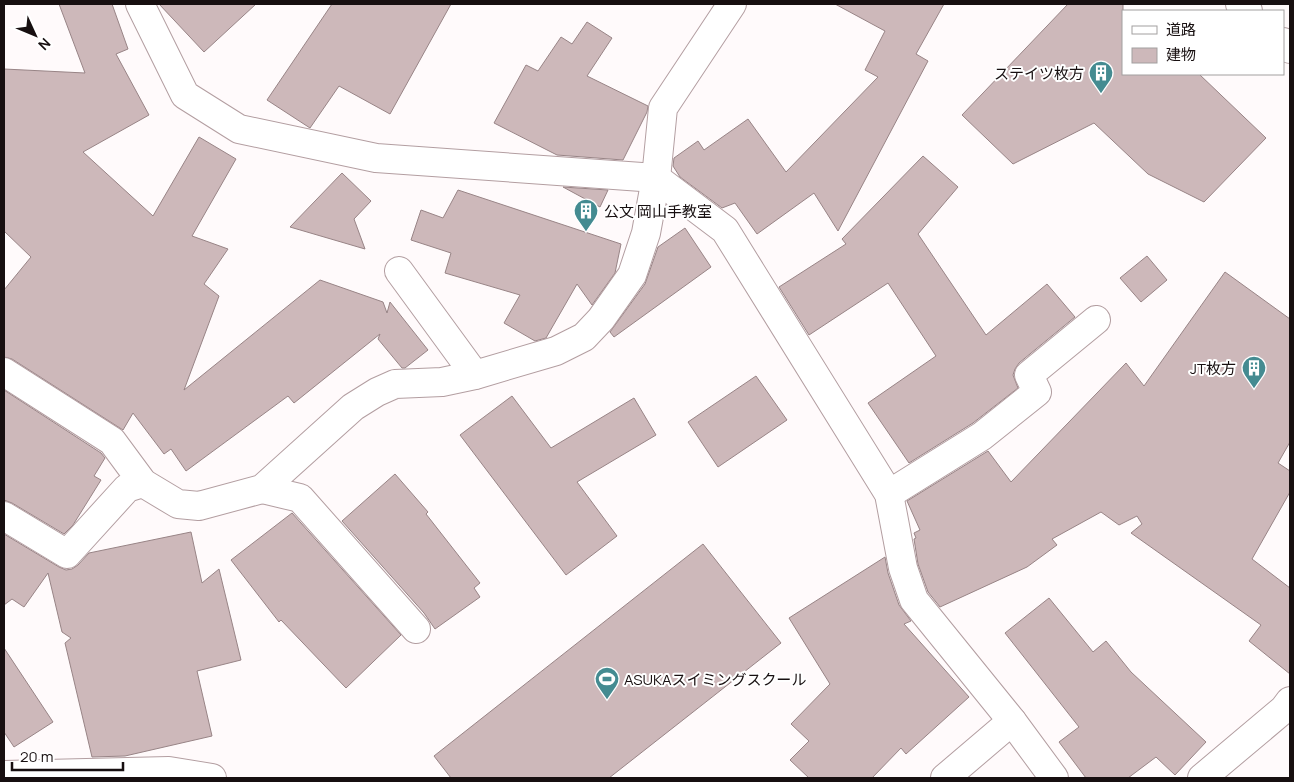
<svg xmlns="http://www.w3.org/2000/svg" width="1294" height="782" font-family="Manrope,'Noto Sans JP',sans-serif">
	<rect width="100%" height="100%" fill="#fffafb"/>
	<g fill="#cdb8ba" stroke="#988486">
		<polygon points="59,4 112,4 128,49 116,54 149,115 83,152 153,216 199,137 236,159 192,236 228,249 204,284 219,296 184,390 320,280 383,302 387,313 390,302 428,350 405,368 402,368 378,339 380,334 294,403 288,396 186,471 171,449 164,454 133,413 123,430 12,359 4,357 4,290 31,257 4,231 4,69 85,73"/>
		<polygon points="159,4 256,4 204,52"/>
		<polygon points="332,4 451,4 390,114 339,86 310,128 267,100"/>
		<polygon points="835,4 944,4 916,54 928,61 838,231 814,193 757,234 735,203 722,208 680,177 673,166 674,158 698,141 704,150 748,119 786,172 878,77 865,70 885,31"/>
		<polygon points="1068,4 1123,4 1123,74 1199,74 1266,138 1204,202 1148,174 1094,123 1013,164 962,115"/>
		<polygon points="587,22 612,38 587,76 648,106 647,112 623,160 557,155 494,123 526,65 538,71 561,37 572,44"/>
		<polygon points="923,156 958,187 918,234 986,335 1047,284 1075,317 1019,363 1015,369 1013,375 1018,388 973,423 909,463 868,403 936,356 888,283 809,335 779,287 846,244 842,239"/>
		<polygon points="342,173 371,201 354,219 365,249 290,227"/>
		<polygon points="563,187 608,190 600,207"/>
		<polygon points="458,190 621,244 615,273 592,305 577,284 546,338 535,341 504,323 520,295 445,273 451,253 411,240 421,210 443,218"/>
		<polygon points="685,228 711,267 614,337 610,332 645,284 658,247"/>
		<polygon points="1147,256 1167,280 1141,302 1120,278"/>
		<polygon points="1225,272 1290,319 1290,442 1278,463 1290,471 1290,492 1252,559 1290,588 1290,674 1249,641 1261,625 1131,533 1142,524 1137,516 1119,525 1101,512 1052,539 1057,545 1027,567 940,607 928,592 918,564 914,539 916,538 914,533 920,530 907,501 988,451 1011,482 1126,363 1144,386"/>
		<polygon points="756,376 787,420 718,467 688,422"/>
		<polygon points="4,390 101,453 105,458 94,476 101,480 73,525 64,534 12,503 4,500"/>
		<polygon points="512,396 551,448 634,398 656,435 577,482 617,536 566,575 460,435"/>
		<polygon points="395,474 428,512 426,514 480,583 474,588 480,597 435,629 424,613 342,521"/>
		<polygon points="292,513 401,635 346,688 281,620 279,622 231,560"/>
		<polygon points="191,532 202,583 219,569 241,660 197,671 212,736 125,756 92,757 65,643 71,638 62,632 48,573 24,607 12,599 4,605 4,534 59,567 66,570 72,569 78,565 89,553"/>
		<polygon points="703,544 781,643 609,778 451,778 434,756"/>
		<polygon points="885,557 888,573 899,605 911,621 904,624 969,697 906,754 901,748 872,778 809,778 790,760 809,741 791,724 830,684 789,618"/>
		<polygon points="1049,598 1093,652 1106,641 1131,672 1206,742 1175,775 1156,757 1128,778 1086,778 1059,742 1079,727 1005,633"/>
		<polygon points="4,648 53,722 14,747 4,732"/>
	</g>
	<g fill="none" stroke-linecap="round" stroke-linejoin="round">
		<defs>
			<g id="minor">
				<polyline points="140,4 185,95 239,129 376,158 656,178 725,230 889,494 903,568 914,600 1012,721 1054,778"/>
				<polyline points="1240,4 1248,11"/>
				<polyline points="1283,42 1290,49"/>
				<polyline points="399,271 475,375"/>
				<polyline points="4,372 112,441 143,483 178,504 199,506 262,489 353,407 377,392 395,384 442,382 475,375 556,351 584,337 601,319 632,275 646,233 656,178 663,108 732,4"/>
				<polyline points="262,489 300,498 416,629"/>
				<polyline points="889,494 982,436 1037,392 1029,375 1096,320"/>
				<polyline points="4,516 67,554 127,488 143,483"/>
				<polyline points="4,775 169,771 212,778"/>
				<polyline points="945,778 1012,721"/>
				<polyline points="1202,778 1284,709 1290,701"/>
			</g>
		</defs>
		<use href="#minor" stroke="#b39ea1" stroke-width="30"/>
		<use href="#minor" stroke="#fff" stroke-width="28"/>
	</g>
	<defs>
		<symbol id="building-pin" viewBox="-11 -11 22 30"><path d="M0 17L-7.5 6A9.5 9.5 0 1 1 7.5 6Z" fill="#448b91" stroke="#fff"/><path d="M-4-6H4V6H1V3H-1V6H-4ZM-2.5-4.3h1.7v1.8h-1.7ZM.8-4.3h1.7v1.8H.8ZM-2.5-1h1.7V.8h-1.7ZM.8-1h1.7V.8H.8Z" fill="#fff"/></symbol>
		<symbol id="stadium-pin" viewBox="-11 -11 22 30"><path d="M0 17L-7.5 6A9.5 9.5 0 1 1 7.5 6Z" fill="#448b91" stroke="#fff"/><path d="M0-5a6.5 5 0 1 0 0 10a6.5 5 0 1 0 0-10ZM-3.5-1.8h7v3.6h-7Z" fill="#fff"/></symbol>
	</defs>
	<g fill-rule="evenodd">
		<use href="#building-pin" x="1087" y="59" width="28" height="38"/>
		<use href="#building-pin" x="572" y="197" width="28" height="38"/>
		<use href="#building-pin" x="1240" y="354" width="28" height="38"/>
		<use href="#stadium-pin" x="593" y="665" width="28" height="38"/>
	</g>
	<g text-anchor="middle" dominant-baseline="central" stroke-width="4" stroke-linejoin="round" paint-order="stroke">
		<g font-size="15" fill="#170f10" stroke="#fff" text-anchor="end">
			<text x="1084" y="73">ステイツ枚方</text>
			<text x="604" y="211" text-anchor="start">公文 岡山手教室</text>
			<text x="1236" y="368">JT枚方</text>
			<text x="624" y="679" text-anchor="start">ASUKAスイミングスクール</text>
		</g>
	</g>
	<rect width="1294" height="782" fill="none" stroke="#170f10" stroke-width="10"/>
	<rect x="1122" y="10" width="162" height="65" fill="#ffffff" stroke="#a29f9f"/>
	<rect x="1132" y="26" width="25" height="8" fill="#ffffff" stroke="#a29f9f"/>
	<text x="1166" y="35" font-size="15" fill="#170f10">道路</text>
	<rect x="1132" y="48" width="25" height="15" fill="#cdb8ba" stroke="#a29f9f"/>
	<text x="1166" y="60" font-size="15" fill="#170f10">建物</text>
	<g transform="translate(35 35) rotate(134)" stroke="#ffffff" stroke-width="4" paint-order="stroke">
	<path d="M0-4L9 19L0 12L-9 19Z" fill="#170f10"/>
	<text y="-8" font-size="14" font-weight="bold" text-anchor="middle" fill="#170f10">N</text>
	</g>
	<path d="M12 762v8h111v-8" fill="none" stroke="#170f10" stroke-width="2.5"/>
	<text x="20" y="762" font-size="15" fill="#170f10" stroke="#ffffff" stroke-width="4" paint-order="stroke">20 m</text>
</svg>
